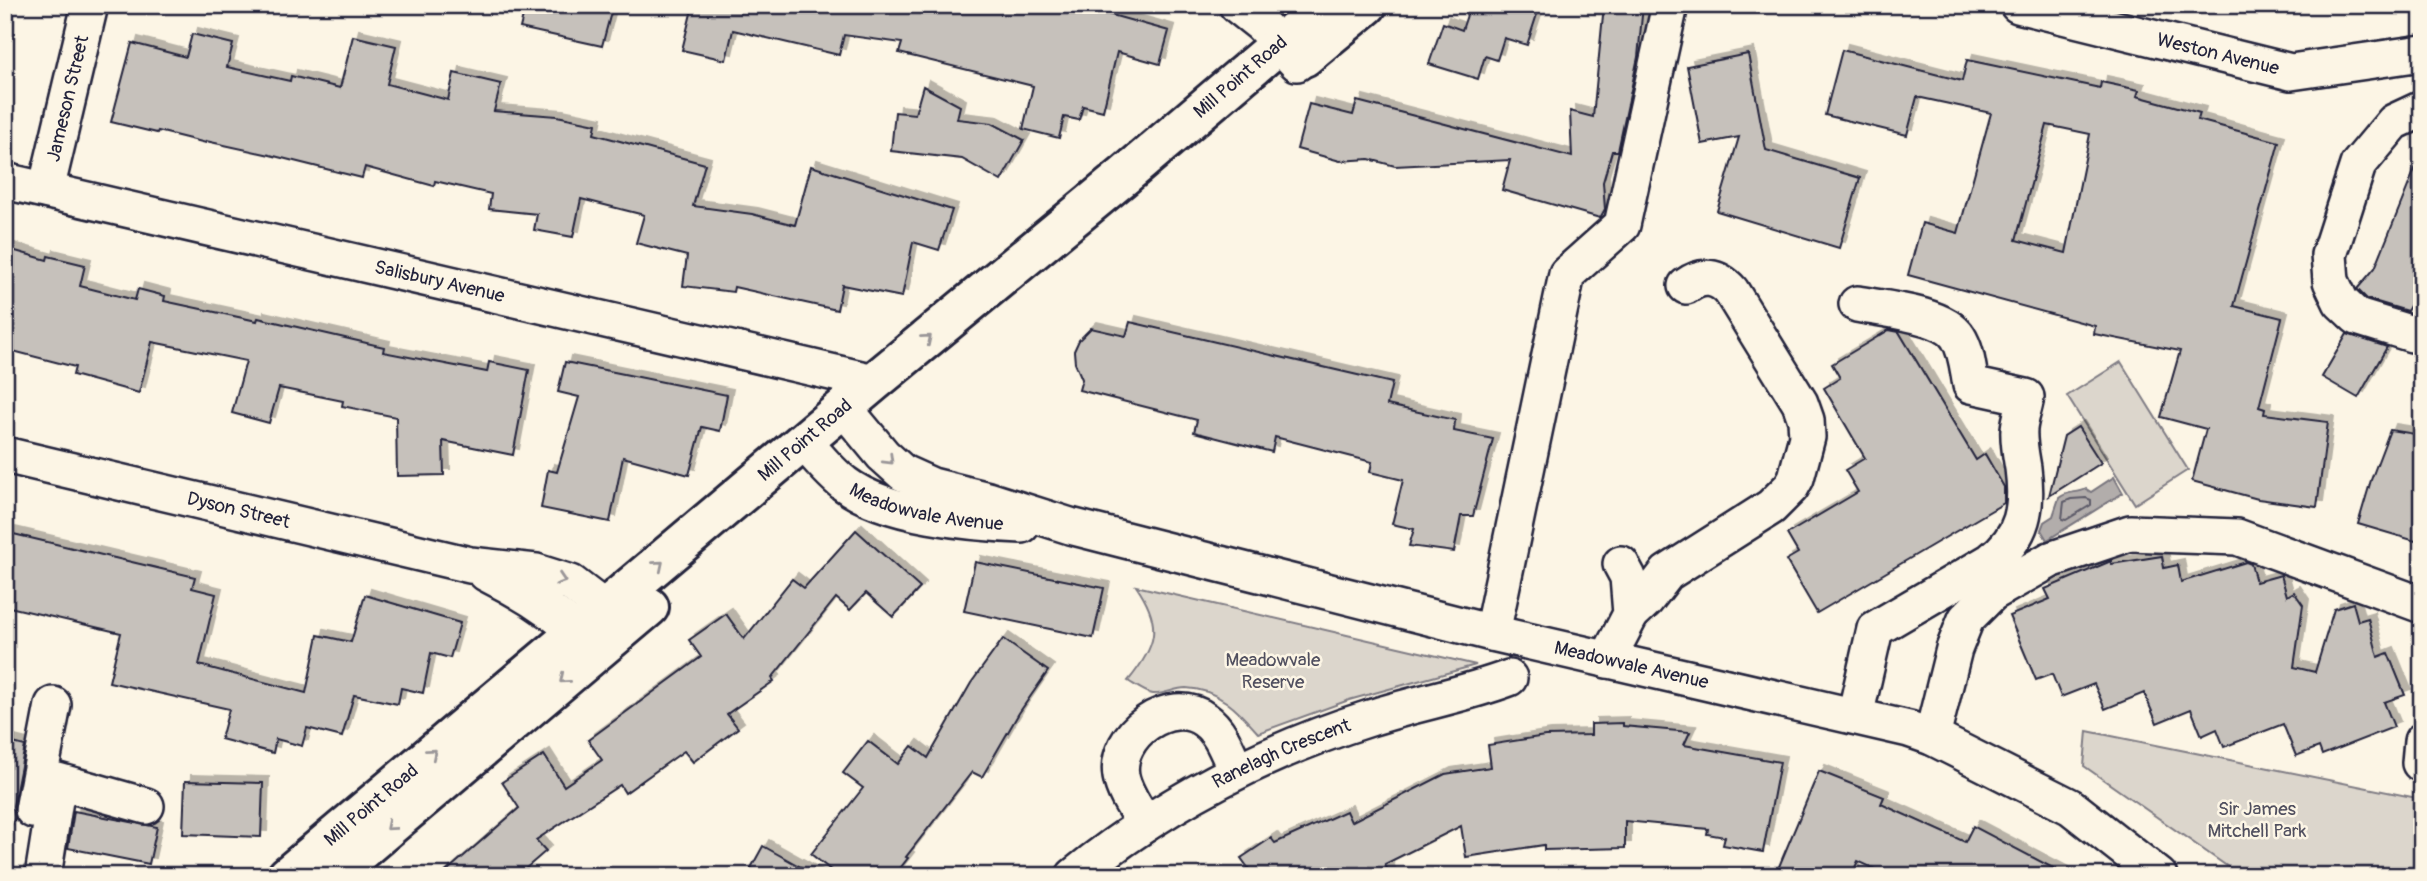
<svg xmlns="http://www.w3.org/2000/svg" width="2427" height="881" font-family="Pangolin,sans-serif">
	<defs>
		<filter id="shadow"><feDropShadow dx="6" dy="-6" stdDeviation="0" flood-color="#0004"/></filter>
	</defs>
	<rect width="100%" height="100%" fill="#fcf5e5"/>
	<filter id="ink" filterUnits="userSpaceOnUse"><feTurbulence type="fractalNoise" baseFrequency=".0143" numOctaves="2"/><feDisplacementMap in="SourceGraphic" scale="14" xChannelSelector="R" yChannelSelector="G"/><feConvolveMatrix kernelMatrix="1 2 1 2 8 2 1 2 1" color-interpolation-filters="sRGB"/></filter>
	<g filter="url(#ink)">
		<g fill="#dcd6cc" stroke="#7f7c84" stroke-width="2">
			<polygon points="2121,362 2188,470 2135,504 2067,396"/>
			<path d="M1136 586 1476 665 1349 700 1258 733C1238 710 1218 689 1186 688 1175 688 1163 695 1153 694 1146 693 1135 685 1128 681 1157 646 1163 625 1136 586Z"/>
			<polygon points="2087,731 2422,799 2422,876 2241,876 2084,766"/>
		</g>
		<path fill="#b2adab" stroke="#78757e" stroke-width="2" d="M2114 477 2123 493 2047 540 2041 530 2044 522 2053 516 2059 498C2068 490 2077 494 2086 489L2091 492Z"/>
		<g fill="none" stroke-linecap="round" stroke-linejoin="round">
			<polygon stroke="#5c5a68" stroke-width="2" points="2086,498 2091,500 2091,505 2066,520 2062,519 2064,502 2071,499"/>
		</g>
		<g fill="#c6c1bb" stroke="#22223b" stroke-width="2" fill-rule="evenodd" filter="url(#shadow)">
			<polygon points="526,5 613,5 602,46 520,28"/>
			<polygon points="693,5 1076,5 1169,31 1160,64 1117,52 1103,111 1083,106 1079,120 1064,117 1059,138 1023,129 1033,86 899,53 902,43 844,35 839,55 733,30 726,60 682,50"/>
			<polygon points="1485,5 1540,5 1527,45 1504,38 1497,60 1485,56 1478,79 1429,64 1443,23 1462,30 1469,9 1482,14"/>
			<polygon points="1604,5 1643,5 1638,57 1618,151 1612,151 1603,182 1605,209 1600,218 1502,190 1510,160 1395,166 1369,159 1340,161 1297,149 1309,104 1353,115 1357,101 1572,157 1570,111 1593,117"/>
			<polygon points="192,34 233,44 227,67 290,81 291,76 340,88 353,36 396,46 387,84 448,100 454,73 501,84 494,111 557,116 596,124 594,134 705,164 693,206 752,214 795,225 811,166 952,210 939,250 913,242 902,297 842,285 837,310 734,287 733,292 683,286 687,256 636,243 644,215 581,199 573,237 534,230 537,214 489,209 491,194 435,181 434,186 365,167 362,178 270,155 206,141 206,143 158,131 157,133 111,122 132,43 186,57"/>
			<path d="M1842 50 1962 81 1967 60 2100 88 2101 82 2139 90 2137 96 2200 113 2198 120 2279 142 2234 306 2282 318 2259 407 2265 409 2264 414 2328 422 2317 507 2258 499 2192 481 2206 429 2161 417 2180 351 2094 334 2095 326 1908 275 1922 223 1958 233 1991 113 1917 97 1907 135 1825 115ZM2047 125 2090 134 2066 253 2016 240Z"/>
			<polygon points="1748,54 1766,150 1860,178 1839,248 1717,211 1739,137 1702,144 1687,66"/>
			<polygon points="923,86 960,106 957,119 992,123 1024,140 1001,181 962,159 891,151 895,112 915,114"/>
			<polygon points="2421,154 2422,286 2407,311 2367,299 2357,289 2375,268"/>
			<polygon points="5,248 47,260 48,256 85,265 80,286 135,300 138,289 165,296 164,301 257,321 258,318 384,347 383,352 487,372 489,362 529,370 513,455 443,441 444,475 397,476 396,417 342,406 343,401 279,388 269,423 232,413 246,361 152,342 139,393 73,375 75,367 5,349"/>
			<polygon points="1130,322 1392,383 1387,405 1455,420 1454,431 1493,439 1473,516 1461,516 1454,552 1409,546 1414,529 1392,524 1403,480 1370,472 1372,462 1275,437 1272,452 1194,432 1197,420 1079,390 1082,379 1075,363 1074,351 1079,340 1091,328 1126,336"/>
			<polygon points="1889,330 1899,332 1976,460 1985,454 2004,487 2004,503 1817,613 1786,560 1798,553 1787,534 1858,492 1845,470 1865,458 1824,388 1840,378 1832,364"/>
			<polygon points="2347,334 2387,347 2358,398 2322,377"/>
			<polygon points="565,362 727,395 720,431 702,427 689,475 623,457 610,522 541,508 548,470 557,472 579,397 558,392"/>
			<polygon points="2078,427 2101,463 2049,496 2064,436"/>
			<polygon points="2390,430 2422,435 2422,543 2358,524 2371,480"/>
			<polygon points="856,530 920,588 893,617 866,593 850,610 836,598 772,678 774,681 727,714 738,728 693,762 684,751 625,793 620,785 536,840 546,851 517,876 441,876 519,808 502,782 544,755 564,786 602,760 588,740 701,657 689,640 726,614 744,639 792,579 804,588"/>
			<polygon points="5,532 195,577 192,588 216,594 199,665 306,693 318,635 351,642 365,595 460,623 450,658 431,653 423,693 401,688 398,704 354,695 342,737 307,728 302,746 276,739 273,753 221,739 229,709 109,682 121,633 5,606"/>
			<polygon points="2162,556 2164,568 2178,565 2181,582 2246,562 2251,564 2256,582 2281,575 2287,596 2294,592 2303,605 2294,667 2315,672 2334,609 2353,603 2358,621 2368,618 2378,657 2388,653 2405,695 2384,702 2394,727 2322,755 2319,747 2296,756 2283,724 2224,747 2217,729 2202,736 2191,709 2157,723 2144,693 2105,709 2094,684 2061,697 2052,674 2036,680 2009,616 2050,599 2045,589 2111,561 2111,564"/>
			<polygon points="975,562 1104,588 1093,638 964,611"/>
			<polygon points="1003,639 1048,671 1019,713 982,777 972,772 906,857 908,858 894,876 838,876 811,854 863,788 843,773 868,741 898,764 912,746 928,758 971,683"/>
			<polygon points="1623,723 1623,726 1690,732 1684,745 1780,762 1763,852 1723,845 1725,837 1707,834 1708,829 1625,821 1625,848 1544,850 1544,845 1466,857 1461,826 1385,864 1390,876 1254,876 1241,858 1271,838 1275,843 1346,811 1351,822 1445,774 1491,767 1488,745 1545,736 1591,735 1591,724"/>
			<polygon points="5,741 25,746 13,806 15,818 12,825 5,825"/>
			<polygon points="1819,771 1884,797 1881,804 1965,842 1973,826 2068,876 1890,876 1858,861 1851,876 1775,876"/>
			<polygon points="185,781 263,783 261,837 183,834"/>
			<polygon points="74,811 157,827 149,864 68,848"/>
			<polygon points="763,846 817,876 763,876 751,868"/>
		</g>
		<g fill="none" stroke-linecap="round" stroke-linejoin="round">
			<defs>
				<g id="minor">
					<polyline points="1237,5 1261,24 1297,63"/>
					<path id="s1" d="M2018 5 2291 72 2422 53"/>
					<polyline points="2422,109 2394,122 2358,165 2329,255 2331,281 2341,302 2357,317 2412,334 2422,334"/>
					<path id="s2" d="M5 181 874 382"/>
					<path id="s3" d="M46 190 90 5"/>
					<path id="s4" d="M844 408 883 455 903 473 932 486 988 500 1070 526 1492 633 1909 729 1932 737 2071 807 2159 876"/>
					<path id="s5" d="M804 442C817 456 830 473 845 484 886 515 971 523 1022 525"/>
					<path id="s6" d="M5 455 470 565 536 572 571 583 627 626"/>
					<path d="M486 573C528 594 564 618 598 650"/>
					<path d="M1631 614 1646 600 1667 573 1771 507 1791 487 1796 478 1807 437 1806 420 1800 403 1731 291C1718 276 1702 274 1686 286"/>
					<polyline points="1492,633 1567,274 1622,225 1670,5"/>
					<polyline points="1607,660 1631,614 1628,577 1621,564"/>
					<path d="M1855 716 1875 629 1991 561C2024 536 2028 507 2023 468 2021 456 2018 441 2019 429 2020 419 2024 408 2026 397L1971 385C1968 370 1967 351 1958 337 1944 314 1883 309 1857 304"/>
					<polyline points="1932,737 1954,649 1966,619 1992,593 2050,560 2130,533 2237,537 2422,605"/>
					<polyline points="2420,763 2422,741"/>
					<polyline points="33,810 53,705"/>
					<path d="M1145 824C1136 809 1124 793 1121 776 1114 735 1170 694 1205 720 1221 731 1228 753 1236 770"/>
					<polyline points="43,876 58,781 146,806"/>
					<path id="s7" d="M1074 876C1162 805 1262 752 1370 718 1416 703 1464 695 1509 678"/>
				</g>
				<g id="major">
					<polyline points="1304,57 1367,5"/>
					<path id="s8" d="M287 876 874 382 1124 176 1325 5"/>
					<polyline points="331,876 649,607"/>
				</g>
			</defs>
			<use href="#minor" stroke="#22223b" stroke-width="40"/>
			<use href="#major" stroke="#22223b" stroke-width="44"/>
			<use href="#minor" stroke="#fcf5e5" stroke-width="35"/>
			<use href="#major" stroke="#fcf5e5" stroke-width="38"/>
		</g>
		<defs><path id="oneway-chevron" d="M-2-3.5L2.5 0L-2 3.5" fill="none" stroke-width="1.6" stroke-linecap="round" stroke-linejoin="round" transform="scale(1.75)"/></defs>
		<g stroke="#9a9698">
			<use href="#oneway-chevron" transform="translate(927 339) rotate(-40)"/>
			<use href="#oneway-chevron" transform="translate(889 460) rotate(44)"/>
			<use href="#oneway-chevron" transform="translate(659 565) rotate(-40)"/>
			<use href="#oneway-chevron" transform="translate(561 580) rotate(18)"/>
			<use href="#oneway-chevron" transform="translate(564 679) rotate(140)"/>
			<use href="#oneway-chevron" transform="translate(432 753) rotate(-40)"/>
			<use href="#oneway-chevron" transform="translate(390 826) rotate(140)"/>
		</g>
	</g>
	<g text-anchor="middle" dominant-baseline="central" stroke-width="5" stroke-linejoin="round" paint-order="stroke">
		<g font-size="19" fill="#22223b" stroke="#fcf5e5">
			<text stroke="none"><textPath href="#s1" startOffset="206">Weston Avenue</textPath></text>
			<text stroke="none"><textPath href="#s8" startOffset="1244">Mill Point Road</textPath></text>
			<text stroke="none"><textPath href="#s3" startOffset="94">Jameson Street</textPath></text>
			<text stroke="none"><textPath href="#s2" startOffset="446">Salisbury Avenue</textPath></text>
			<text stroke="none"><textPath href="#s8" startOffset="677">Mill Point Road</textPath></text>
			<text stroke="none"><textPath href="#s5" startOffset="145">Meadowvale Avenue</textPath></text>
			<text stroke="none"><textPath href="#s6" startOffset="240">Dyson Street</textPath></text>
			<text stroke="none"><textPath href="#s4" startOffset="842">Meadowvale Avenue</textPath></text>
			<text stroke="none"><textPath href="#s7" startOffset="242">Ranelagh Crescent</textPath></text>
			<text stroke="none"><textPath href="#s8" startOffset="110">Mill Point Road</textPath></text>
		</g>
		<g font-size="19" fill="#504f5f" stroke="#fcf5e5">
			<text x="1273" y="660">Meadowvale<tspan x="1273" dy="22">Reserve</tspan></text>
			<text x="2257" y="809">Sir James<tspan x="2257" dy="22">Mitchell Park</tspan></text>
		</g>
	</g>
	<rect width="2427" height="881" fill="none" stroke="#fcf5e5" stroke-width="28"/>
	<rect x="14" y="14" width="2399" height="853" fill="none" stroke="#22223b" stroke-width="2.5" filter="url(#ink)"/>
</svg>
